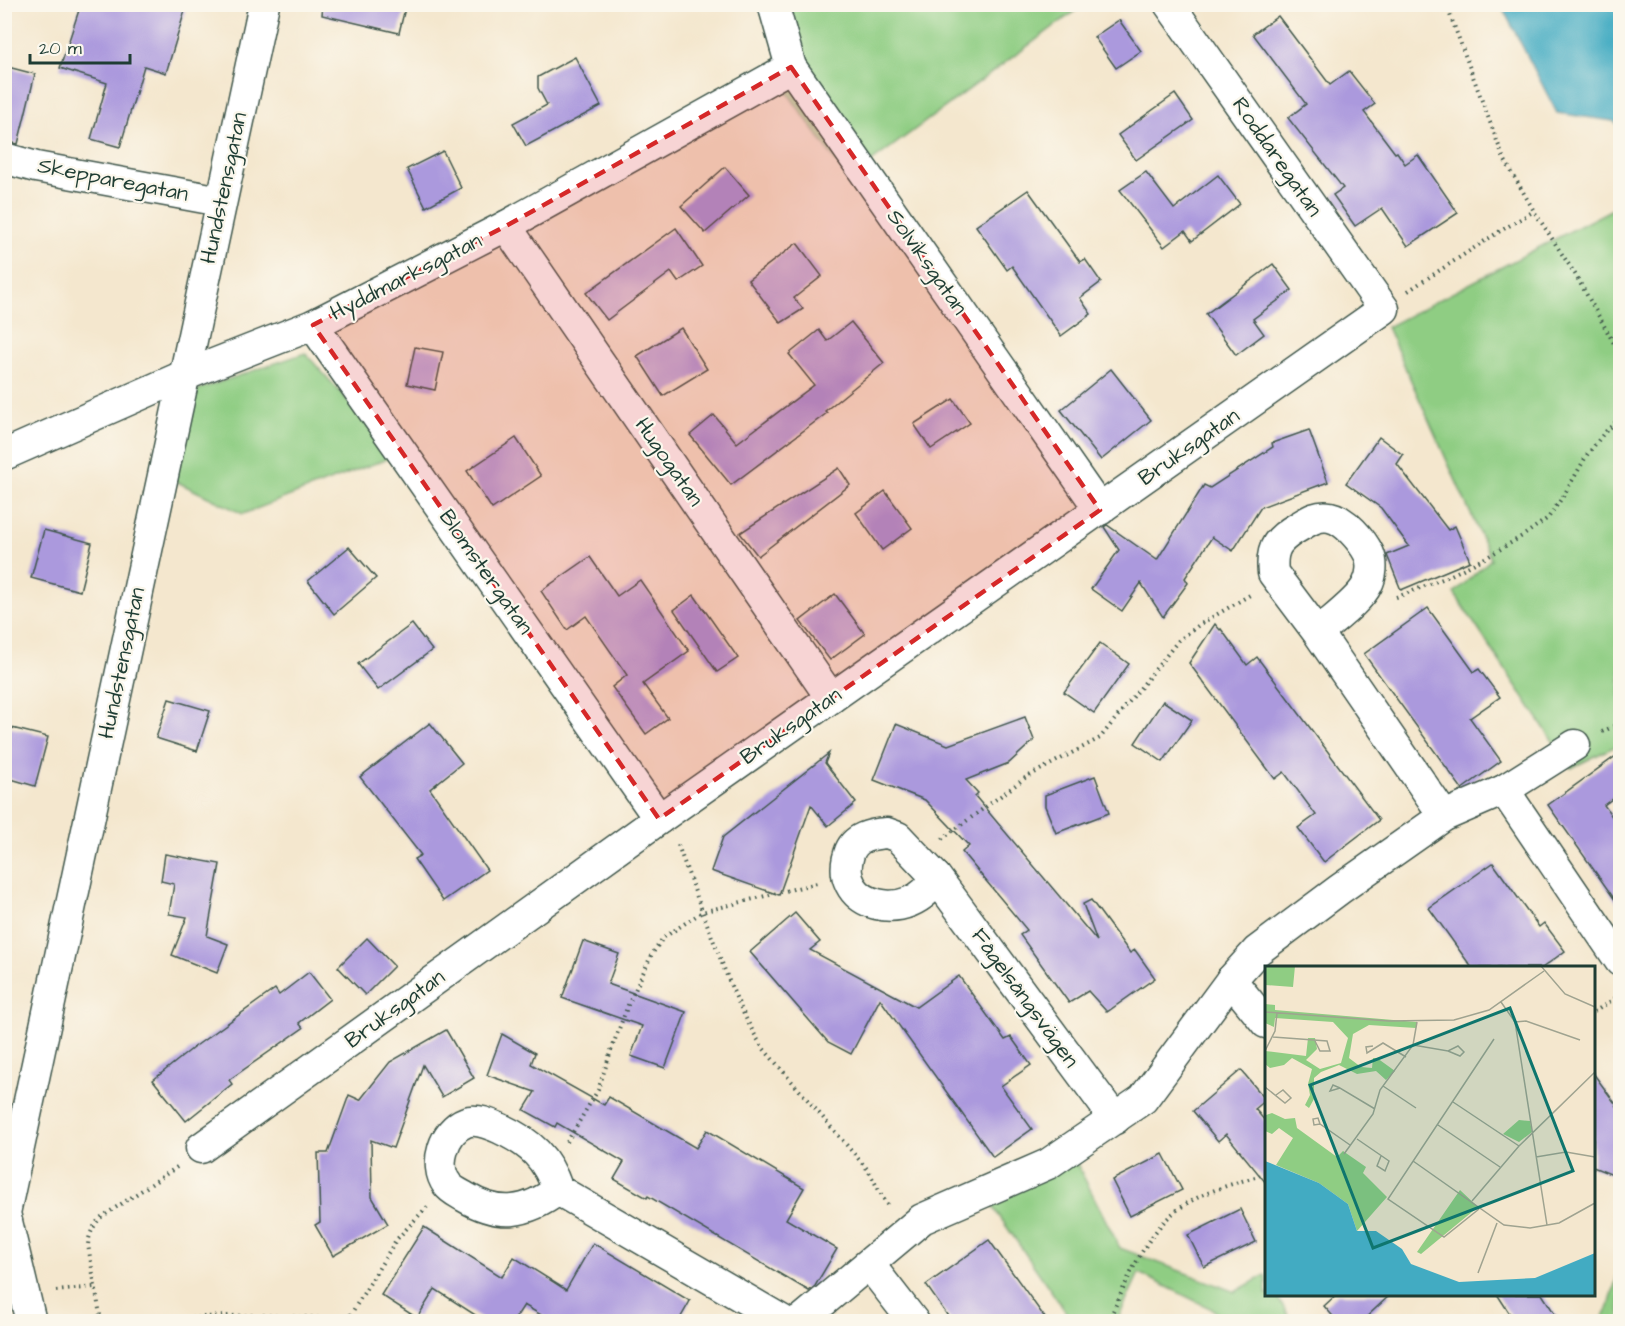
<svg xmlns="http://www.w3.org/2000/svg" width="1625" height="1326" font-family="'Architects Daughter',sans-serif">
	<rect width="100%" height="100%" fill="#fbf7ec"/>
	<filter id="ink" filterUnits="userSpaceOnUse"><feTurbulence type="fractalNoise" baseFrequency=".0167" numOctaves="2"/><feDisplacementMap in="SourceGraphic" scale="12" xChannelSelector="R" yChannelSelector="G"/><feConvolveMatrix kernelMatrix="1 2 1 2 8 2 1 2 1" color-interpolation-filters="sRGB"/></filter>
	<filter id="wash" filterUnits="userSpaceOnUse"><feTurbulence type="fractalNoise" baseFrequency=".008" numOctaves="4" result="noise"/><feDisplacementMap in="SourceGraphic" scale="24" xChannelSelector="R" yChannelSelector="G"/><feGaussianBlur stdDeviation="1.35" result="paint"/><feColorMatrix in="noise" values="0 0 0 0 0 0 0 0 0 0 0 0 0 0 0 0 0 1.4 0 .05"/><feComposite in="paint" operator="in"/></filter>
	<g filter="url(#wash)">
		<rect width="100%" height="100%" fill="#f4e7ce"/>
		<g fill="#8fcd83" stroke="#57855c" stroke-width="1.5">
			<polygon points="785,4 1083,5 848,179 779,81"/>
			<polygon points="1620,205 1620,744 1571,768 1454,593 1491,559 1387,327"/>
			<polygon points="305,353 397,455 243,514 165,476 185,394"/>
			<polygon points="1073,1156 1120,1248 1235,1292 1265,1275 1266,1278 1266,1294 1276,1295 1292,1321 1221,1321 1214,1310 1139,1273 1117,1321 1072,1321 984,1194"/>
			<polygon points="1620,1265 1620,1321 1601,1321 1609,1307"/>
		</g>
		<polygon fill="#42abc2" stroke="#30747b" stroke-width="1.5" points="1501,5 1620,5 1620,126 1613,121 1557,113"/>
		<g id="blocks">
			<g fill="#ab99dd">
				<polygon points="81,4 187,4 166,73 144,66 120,147 91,139 107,83 60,68"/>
				<polygon points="323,4 406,4 399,33 322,15"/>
				<polygon points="1278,16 1330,85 1349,71 1375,104 1364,112 1395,153 1397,152 1405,164 1418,155 1458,213 1408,246 1382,208 1355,226 1333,195 1343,188 1288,118 1306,104 1253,34"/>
				<polygon points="1119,20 1141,51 1116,68 1094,37"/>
				<polygon points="575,57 601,106 526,146 513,123 547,105 538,88 538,77"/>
				<polygon points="4,66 35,74 18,144 4,141"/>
				<polygon points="1175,94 1193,120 1136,160 1118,135"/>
				<polygon points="443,151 461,188 426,207 407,169"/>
				<polygon points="725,167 749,195 705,233 681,206"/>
				<polygon points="1146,172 1174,209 1218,175 1240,204 1192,241 1185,231 1164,247 1120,190"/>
				<polygon points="1028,190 1080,262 1085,259 1101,282 1080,298 1091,314 1061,336 1012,266 1007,270 976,226"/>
				<polygon points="676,228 702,266 678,282 671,272 607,320 586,293"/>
				<polygon points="797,243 822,276 794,298 803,309 781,323 748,280"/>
				<polygon points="1273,264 1292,290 1253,319 1264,334 1236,355 1206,314"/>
				<polygon points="851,322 884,363 825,411 827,413 731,485 690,435 714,415 737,443 814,385 789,354 819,330 827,341"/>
				<polygon points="681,328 707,369 663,396 637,356"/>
				<polygon points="415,347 443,352 435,390 407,384"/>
				<polygon points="1111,369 1151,420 1101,460 1061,410"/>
				<polygon points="953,399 970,423 931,449 914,424"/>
				<polygon points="1309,430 1328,482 1261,507 1233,551 1212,537 1185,578 1188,583 1163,617 1141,583 1122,611 1091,589 1119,550 1104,527 1107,525 1157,560 1204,485 1210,488 1273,447 1272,443"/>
				<polygon points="1379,437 1403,455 1397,464 1448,530 1455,526 1470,561 1401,590 1387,555 1409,546 1381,508 1346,483"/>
				<polygon points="516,438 541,476 492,509 467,471"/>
				<polygon points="839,468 850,485 758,556 740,533"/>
				<polygon points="885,491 912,528 882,550 856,513"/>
				<polygon points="44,530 92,543 80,591 31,578"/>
				<polygon points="349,547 376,578 334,614 308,581"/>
				<polygon points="590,557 617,596 640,580 689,651 643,684 668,718 646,734 612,687 627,675 586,616 567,630 541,591"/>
				<polygon points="835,594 865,634 830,660 800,621"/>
				<polygon points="694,595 738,658 717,672 674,610"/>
				<polygon points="1428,608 1474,672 1479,669 1500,697 1470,718 1501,761 1462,789 1364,654"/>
				<polygon points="412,624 432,650 378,690 358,664"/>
				<polygon points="1215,624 1220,630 1221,629 1247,665 1257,657 1379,820 1324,862 1298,828 1316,815 1284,772 1275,779 1189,663"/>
				<polygon points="1100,643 1129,664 1094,713 1064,692"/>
				<polygon points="169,699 210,711 197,751 156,738"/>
				<polygon points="1163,701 1192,720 1163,762 1135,743"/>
				<polygon points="1025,717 1034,740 1009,763 966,780 978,793 975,796 1097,941 1083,904 1091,900 1130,953 1135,950 1155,978 1107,1012 1088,991 1069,1003 1020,935 1027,930 962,852 969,846 925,800 874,780 896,724 948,745"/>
				<polygon points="430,723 462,763 430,789 487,870 443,901 414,859 421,855 360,777"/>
				<polygon points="4,726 48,737 35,786 4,777"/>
				<polygon points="829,753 825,763 856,803 828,826 811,805 779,895 711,871 723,837"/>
				<polygon points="1620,753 1620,793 1604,805 1620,828 1620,907 1548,805"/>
				<polygon points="1095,776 1109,813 1056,833 1045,806 1045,795"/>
				<polygon points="165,854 220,864 207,936 228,944 217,973 172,955 187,917 169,914 174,884 161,881"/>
				<polygon points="1493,863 1539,927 1544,923 1565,951 1542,968 1472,968 1429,908"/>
				<polygon points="795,913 820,942 810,950 916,1007 959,976 1005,1040 1011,1037 1031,1065 1001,1086 1032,1129 993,1157 880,999 851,1054 828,1042 750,952"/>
				<polygon points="367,938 394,966 365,995 338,967"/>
				<polygon points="583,941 619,954 608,984 686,1012 665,1068 631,1056 642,1026 562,998"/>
				<polygon points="309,972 330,999 299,1023 303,1028 229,1080 232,1084 186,1121 153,1080 193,1048 275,989 279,995"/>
				<polygon points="446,1030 474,1078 442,1097 423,1065 393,1148 371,1140 372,1197 388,1224 333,1256 315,1225 320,1222 318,1153 328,1153 349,1095 360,1100 390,1062"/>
				<polygon points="502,1034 535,1053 531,1064 604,1105 609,1097 696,1148 707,1130 804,1188 786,1219 837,1249 815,1286 809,1291 648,1196 647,1198 614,1179 624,1162 557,1123 555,1127 524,1110 535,1092 487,1075"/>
				<polygon points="1241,1070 1266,1100 1255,1109 1266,1122 1266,1183 1226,1134 1218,1141 1193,1111"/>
				<polygon points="1593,1073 1620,1110 1620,1178 1593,1167"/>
				<polygon points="1163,1154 1182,1190 1130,1216 1112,1180"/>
				<polygon points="1240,1209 1256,1242 1204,1267 1188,1235"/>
				<polygon points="424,1227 502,1277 514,1257 566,1290 593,1243 690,1301 678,1322 553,1322 524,1305 513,1322 486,1322 435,1289 417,1318 381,1295"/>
				<polygon points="989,1240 1048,1322 952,1322 926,1285"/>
				<polygon points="1337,1294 1391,1294 1361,1322 1338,1322 1324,1306"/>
				<polygon points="1497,1294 1542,1294 1560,1322 1515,1322"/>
			</g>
		</g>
	</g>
	<g filter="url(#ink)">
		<use href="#blocks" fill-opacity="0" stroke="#3f564b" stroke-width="1.5"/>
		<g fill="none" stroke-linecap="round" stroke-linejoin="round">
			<defs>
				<g id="street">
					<polyline points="773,4 791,67 1100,510"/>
					<polyline points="4,158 36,167 221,201"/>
					<polyline points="506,226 831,698"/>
					<polyline points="313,325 659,819"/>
					<polyline points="4,455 183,376 313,325 506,226 791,67"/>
					<path d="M1318 633C1331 621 1360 600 1367 585 1372 576 1373 563 1369 554 1362 540 1345 520 1330 517 1318 515 1310 520 1300 526 1279 538 1270 546 1273 573L1318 633 1444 816"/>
					<polyline points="1504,790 1620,961"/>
					<path d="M887 833 898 837 936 877C912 926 832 908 849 854 854 837 871 834 887 833Z"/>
					<polyline points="936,877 1115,1119"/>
					<polyline points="1231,980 1266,1023"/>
					<polyline points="201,1148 659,819 1384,309 1169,4"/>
					<path d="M558 1190C527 1213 500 1218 465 1197 460 1194 451 1190 447 1184 433 1165 444 1130 466 1122 477 1118 490 1124 501 1129 531 1143 547 1158 558 1190L785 1322"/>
					<polyline points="869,1264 914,1322"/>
					<polyline points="31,1322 5,1213 264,4"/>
					<polyline points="799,1322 922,1219 1048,1164 1143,1099 1231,980 1257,951 1340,889 1444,816 1504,790 1575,745"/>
				</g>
			</defs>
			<use href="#street" stroke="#3f564b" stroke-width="33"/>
			<g stroke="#3f564b" stroke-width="4" stroke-dasharray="1.5 4.5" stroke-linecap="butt">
				<polyline points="1446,4 1503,157 1534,211 1575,274 1620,354"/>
				<polyline points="1408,291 1497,233 1534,211"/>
				<polyline points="1396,597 1405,594 1447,577 1489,556 1524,535 1548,518 1564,495 1587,455 1604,433 1620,418"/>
				<polyline points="1602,732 1620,723"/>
				<polyline points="942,839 1025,778 1100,738 1178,641 1199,625 1250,595"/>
				<path d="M678 845C691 882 705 919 719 955 731 987 744 1019 763 1048L868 1170 887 1205"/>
				<polyline points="1594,1012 1620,995"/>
				<polyline points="567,1142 598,1090 613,1045 628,1005 652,954 663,938 702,912 817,883"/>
				<polyline points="56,1291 94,1287"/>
				<polyline points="101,1319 121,1318 149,1319 257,1315 348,1319 396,1240 427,1207"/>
				<path d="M101 1321 88 1245C89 1234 93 1227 100 1218L177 1167"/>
				<path d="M1108 1322C1126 1284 1145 1232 1180 1208 1204 1191 1238 1182 1266 1174"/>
			</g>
			<use href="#street" stroke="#fff" stroke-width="30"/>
		</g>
	</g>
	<path fill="#d62828" fill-opacity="0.2" stroke="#d62828" stroke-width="4.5" stroke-dasharray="12 8" stroke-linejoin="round" d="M791 67 1100 510 659 819 313 325 506 226Z"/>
	<g text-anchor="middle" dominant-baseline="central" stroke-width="4.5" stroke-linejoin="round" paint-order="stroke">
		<g font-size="22" fill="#1f3d34" stroke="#fbf7ec">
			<text transform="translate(1277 157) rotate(55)">Roddaregatan</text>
			<text transform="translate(113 180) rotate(11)">Skepparegatan</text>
			<text transform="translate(224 188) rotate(-78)">Hundstensgatan</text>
			<text transform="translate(927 262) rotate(55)">Solviksgatan</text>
			<text transform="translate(406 277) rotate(-27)">Hyddmarksgatan</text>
			<text transform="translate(1189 447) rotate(-35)">Bruksgatan</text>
			<text transform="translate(669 462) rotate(55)">Hugogatan</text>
			<text transform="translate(486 572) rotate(55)">Blomstergatan</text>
			<text transform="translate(122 663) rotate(-78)">Hundstensgatan</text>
			<text transform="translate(791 726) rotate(-35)">Bruksgatan</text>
			<text transform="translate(1025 998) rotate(54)">Fågelsångsvägen</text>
			<text transform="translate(395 1009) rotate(-36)">Bruksgatan</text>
		</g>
	</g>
	<g transform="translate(1265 966)">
		<rect width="330" height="330" fill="#f4e7ce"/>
		<path d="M0 0H30L28 21 0 19ZM0 38 10 39V44L152 56 151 62 104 59 88 68 84 92 96 101 107 102 108 92H112L130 105 121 114 111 105 92 108 74 99 56 106 49 112V133L44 142 40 139 45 129 43 118 47 103 27 92 19 99 5 102 0 98V85L41 90 43 72H50L52 83 41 94 55 103 76 97 83 72 68 56 10 52 9 61 0 57ZM7 147 20 153 30 152 32 162 72 191 78 185 101 201 98 207 122 231 92 265 83 238 54 217 11 199 28 172 14 162 7 168 0 165 1 149ZM254 154 265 155 267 166 254 176 238 168ZM195 224 213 241 156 288 152 286Z" fill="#8fcd83"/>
		<path d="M0 195 54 217 83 238 92 265H111L137 283 146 298 194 316 270 312 330 287V330L0 329Z" fill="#42abc2"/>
		<path fill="none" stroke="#9fa390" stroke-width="1.5" d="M276 0 300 28 330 41M236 36 250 56 282 259M0 46 124 55 189 54 224 44 279 5M250 56 261 55 315 74M8 71 62 75 65 85H55L50 75M148 79 183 85 193 80 199 86 195 90 183 85M108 80 101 81 102 87 118 77 141 91M0 85 10 65 12 47M118 120 151 142M0 121 20 137 26 132 18 124 11 129M75 122 68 119 65 125 75 122 110 143M188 136 254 180M55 158 53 152 48 153 49 159 55 158 85 179M173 159 235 201M92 173 124 195 120 205 112 200 116 190M79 188 108 148 115 124 148 79 152 56M271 191 301 186 330 191M148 195 239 259 265 262 294 257 330 237M207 235 254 180 330 106M214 243 179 271 123 233 229 73M213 307 232 257"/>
		<path fill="#0f766e" fill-opacity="0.15" stroke="#0f766e" stroke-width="3" d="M245 42 308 205 108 282 45 119Z"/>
		<rect width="330" height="330" fill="none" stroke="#1f3d34" stroke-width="3"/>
	</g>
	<rect width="1625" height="1326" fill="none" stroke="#fbf7ec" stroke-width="24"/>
	<path d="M30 54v9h100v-9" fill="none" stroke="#1f3d34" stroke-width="3"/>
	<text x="39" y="54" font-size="18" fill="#1f3d34" stroke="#fbf7ec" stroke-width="4.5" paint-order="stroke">20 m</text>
</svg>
